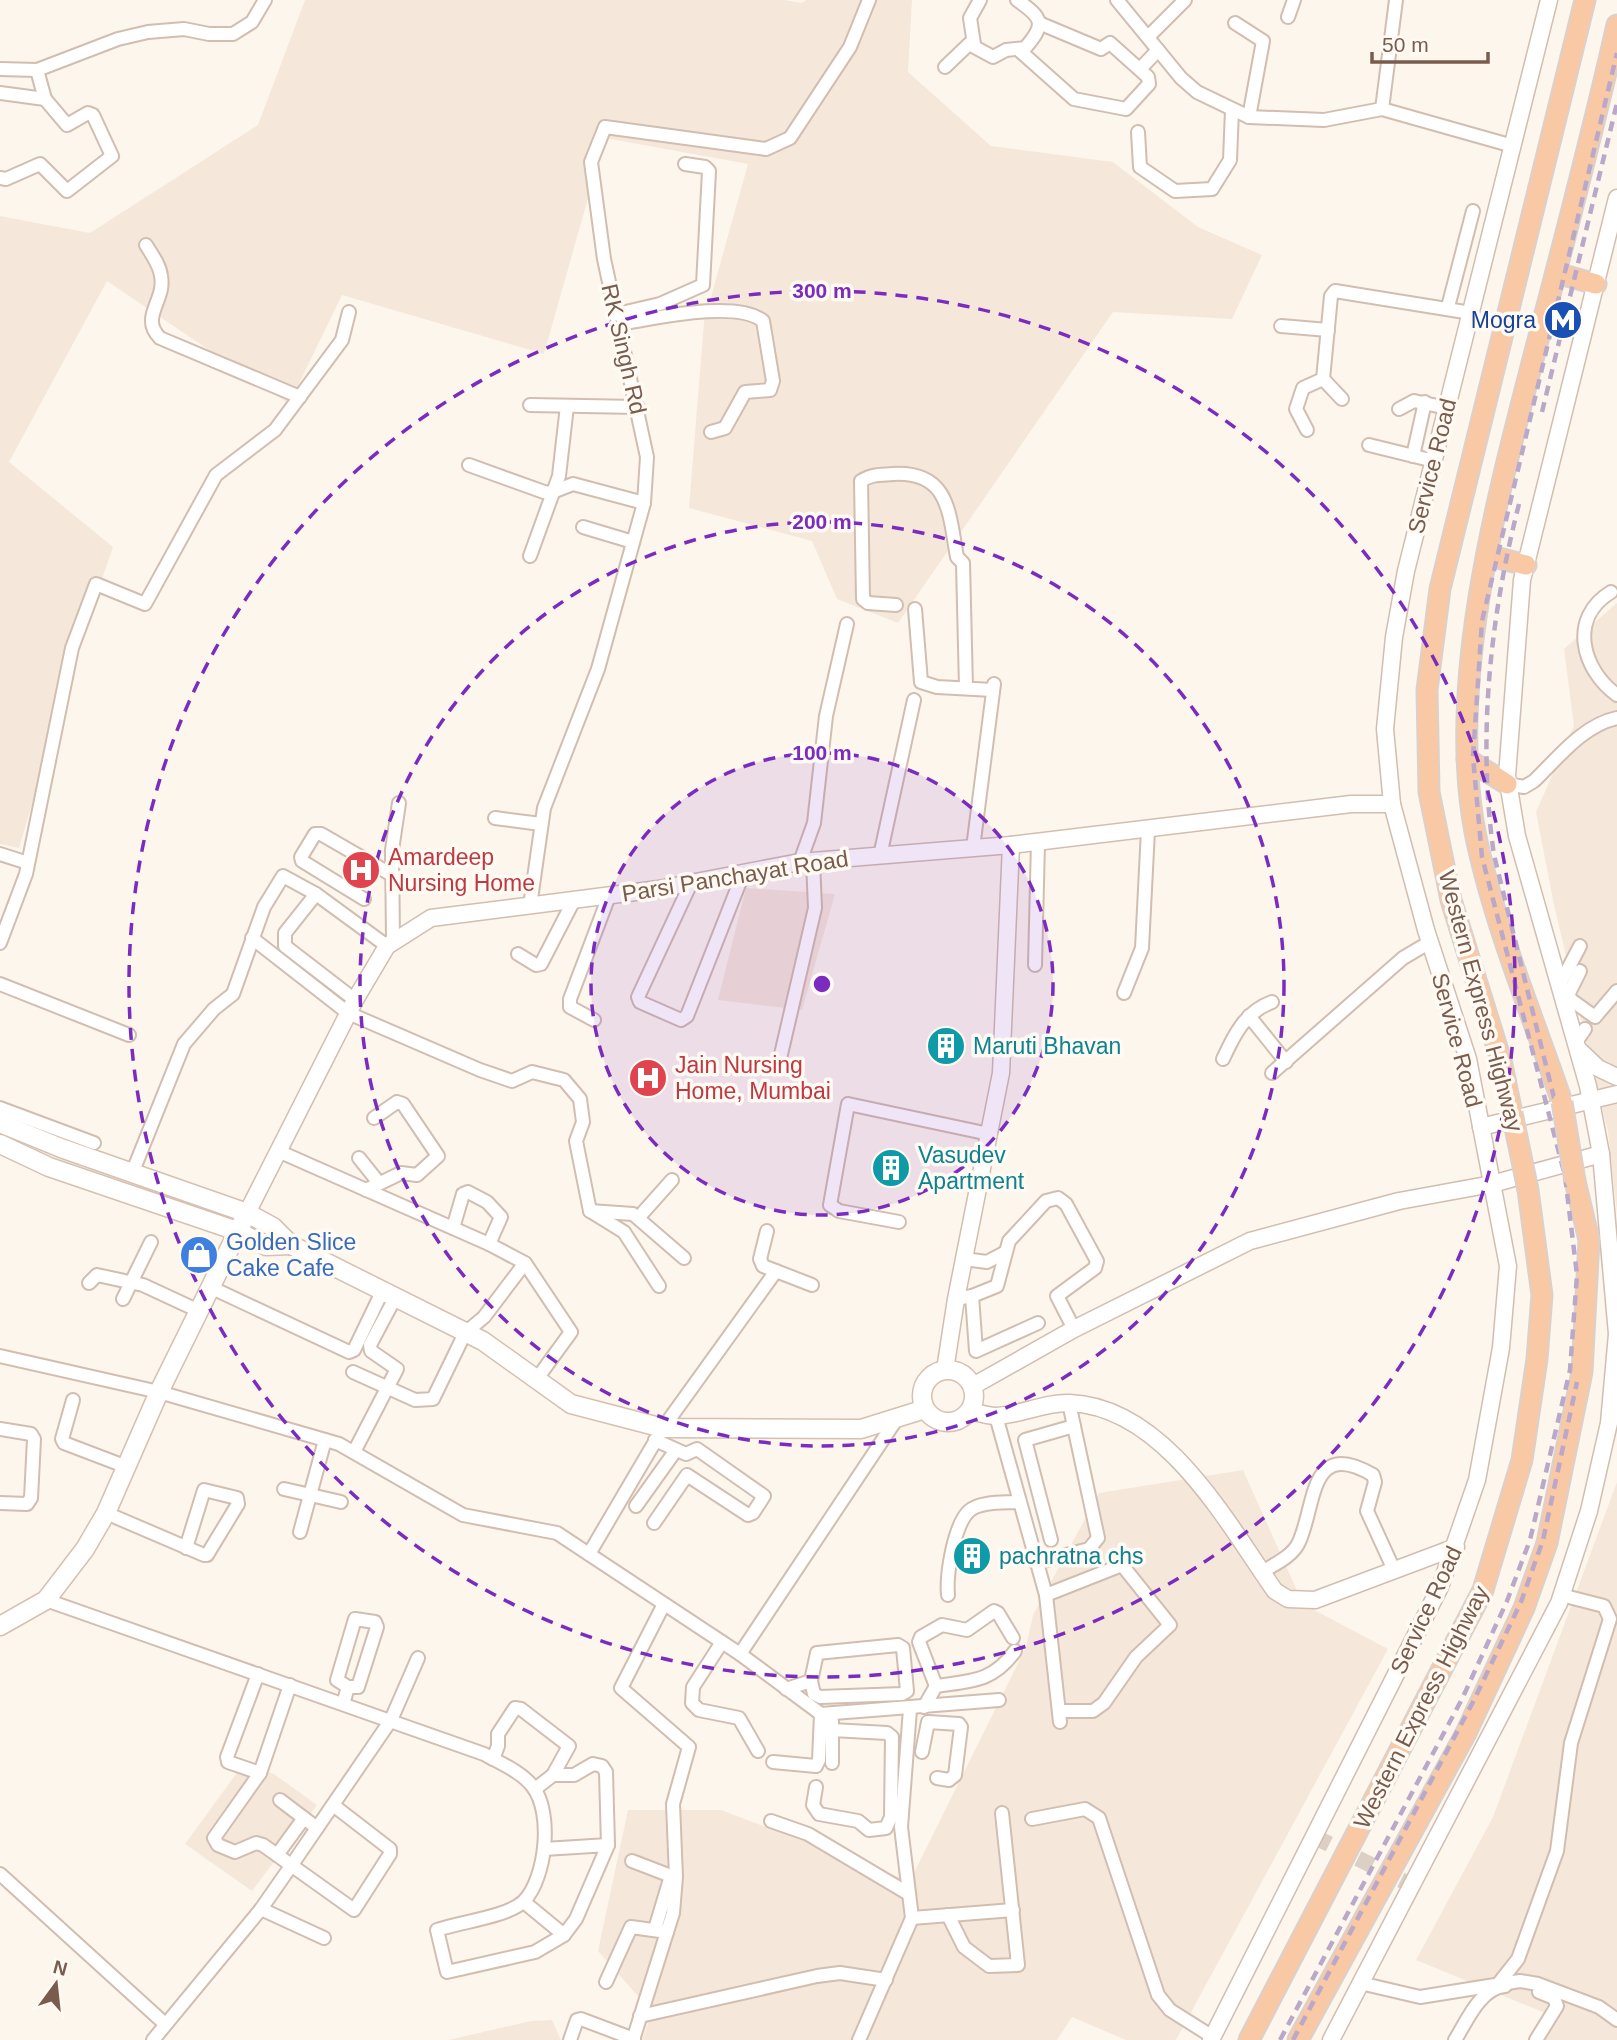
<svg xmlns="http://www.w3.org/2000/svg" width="1617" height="2040" font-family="Helvetica,sans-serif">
	<rect width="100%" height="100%" fill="#fdf6ec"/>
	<g fill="#f5e8da">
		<polygon points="305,0 784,0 802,3 806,0 912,0 908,72 991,146 1113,162 1198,227 1262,255 1232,319 1113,312 898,623 837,599 812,541 689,508 704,322 748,164 605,138 544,354 342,295 289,404 107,281 9,462 113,547 77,652 19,848 0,844 0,216 90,233 258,125"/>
		<polygon points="1617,603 1617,1213 1608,1132 1554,905 1536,812 1574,726 1564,649"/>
		<polygon points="746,888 835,894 802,1010 718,1000"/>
		<polygon points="1243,1470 1303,1604 1388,1649 1176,2040 1126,2040 1072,2017 1057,2040 642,2040 652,2012 598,1951 628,1810 721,1810 910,1881 1026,1647 1033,1615 1099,1493"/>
		<polygon points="1617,1482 1617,2040 1544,2040 1550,2015 1416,1960 1493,1817"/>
		<polygon points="244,1763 274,1774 317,1805 252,1891 185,1844"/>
		<polygon points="552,2020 561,2040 448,2040 531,2021"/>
	</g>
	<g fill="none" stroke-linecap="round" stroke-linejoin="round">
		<polyline stroke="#dcd0c4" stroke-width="16" stroke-dasharray="16 8" stroke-linecap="butt" points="1315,1837 1411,1885"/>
		<defs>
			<g id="minor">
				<polyline points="1117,0 1181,78 1197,92 1249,117 1324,120 1382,109 1513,146"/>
				<polyline points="1288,17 1294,0"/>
				<polyline points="1235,23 1263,41 1249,117"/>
				<polyline points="1148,37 1185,0"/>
				<polyline points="974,44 970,18 980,0"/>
				<polyline points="1020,51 1074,99 1126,109 1149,84 1148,77 1110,43 1101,49 1039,23"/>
				<path d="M945 67 969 44 993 57 1006 50 1025 48C1046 24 1043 18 1017 0"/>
				<polyline points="0,69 37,70 118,39 148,32 184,29 209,34 233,34 252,22 265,0"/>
				<polyline points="1140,69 1158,50"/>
				<polyline points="37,70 45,99"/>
				<polyline points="0,93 45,99 67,125 88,113 93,115 112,156 67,191 40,164 6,179 0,178"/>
				<polyline points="1382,109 1396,0"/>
				<polyline points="1138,132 1140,167 1175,191 1212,189 1230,160 1232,110"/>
				<path d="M146 245C152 255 160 265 161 276 166 301 139 317 160 338L300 397"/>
				<polyline points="1448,307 1473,211"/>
				<polyline points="617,314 660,304 703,285 709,171 705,167 685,164"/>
				<path d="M619 324C652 319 736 299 763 321L773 381 770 390 745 392 725 428 711 432"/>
				<polyline points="1281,326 1328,330"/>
				<polyline points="1323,379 1342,399"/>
				<polyline points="530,405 638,407"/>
				<polyline points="1399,409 1414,401 1447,408"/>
				<polyline points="1307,430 1296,409 1303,388 1323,379 1331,296 1335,291 1471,313"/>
				<polyline points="1369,445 1434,461"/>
				<polyline points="1413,456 1425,402"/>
				<polyline points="469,465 544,492 550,493 573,484 644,503"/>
				<polyline points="583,527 633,542"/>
				<polyline points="530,556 559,476 567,406"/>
				<path d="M1611 592C1568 618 1582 670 1617 695"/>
				<path d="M896 605 868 603 863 599 861 481C871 474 881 475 893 474 950 471 949 514 957 557L963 563 966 688"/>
				<polyline points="915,609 921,682 937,687 993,690"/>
				<path d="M1507 784 1524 787 1534 781C1558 758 1583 725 1617 718"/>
				<polyline points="495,818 541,824"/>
				<polyline points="973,848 994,684"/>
				<polyline points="0,854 28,863"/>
				<polyline points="880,856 914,700"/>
				<polyline points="800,862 814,823 826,716 847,624"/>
				<polyline points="691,883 638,997 640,1002 681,1020 687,1016 743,874"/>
				<polyline points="364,899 302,861 301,857 315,834 321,834 392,875"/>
				<polyline points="530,906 544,808 598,669 644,503 647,457 604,259 591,162 605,127 766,149 790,138 850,47 869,0"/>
				<polyline points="252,938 348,1013 480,1070 512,1081 532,1072 564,1080 580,1099 583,1122 576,1141 590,1211 624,1232 659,1286"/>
				<polyline points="393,939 392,850 399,803"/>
				<polyline points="0,943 26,874 72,648 96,584 145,604 216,475 275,430 342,340 349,312"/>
				<polyline points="518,954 536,965 541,964 574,900"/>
				<polyline points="1035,965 1038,842"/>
				<polyline points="0,984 129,1035"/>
				<polyline points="1559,986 1580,946"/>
				<polyline points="1124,993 1142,948 1148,830"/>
				<polyline points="1569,994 1570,999 1595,1017 1617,991"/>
				<polyline points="1566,999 1580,971"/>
				<polyline points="355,1000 285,946 285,933 316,894 387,946"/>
				<polyline points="1249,1016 1286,1062"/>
				<polyline points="594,1020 570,1007 570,999 609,896"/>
				<polyline points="1576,1042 1585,1029"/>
				<path d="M1223 1059C1234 1035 1245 1012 1272 1002"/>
				<polyline points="779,1063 815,908 813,861"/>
				<polyline points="1272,1073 1403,958 1430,942"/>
				<polyline points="0,1108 94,1143"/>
				<polyline points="278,1151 489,1244 525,1263 484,1317 465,1333 433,1399 415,1400 353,1372"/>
				<polyline points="359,1158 379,1183"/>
				<polyline points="133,1171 184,1044 214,1009 233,994 264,907 283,876 316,894"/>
				<polyline points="366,1190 401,1173 417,1175 438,1156 403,1104 397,1102 374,1118"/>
				<polyline points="590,1211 633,1214 684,1258"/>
				<polyline points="639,1217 672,1180"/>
				<polyline points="899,1222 839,1211 830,1205 848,1104 989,1134"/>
				<polyline points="453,1228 463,1194 468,1192 487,1202 501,1217 489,1244"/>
				<polyline points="767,1231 760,1259 763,1266 812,1285"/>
				<polyline points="964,1259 987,1262 1004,1253"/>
				<polyline points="525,1263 571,1332 536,1380"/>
				<polyline points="89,1283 97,1275 143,1285 199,1311"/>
				<polyline points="210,1287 349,1352 354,1350 382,1292"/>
				<polyline points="972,1296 976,1351 1038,1323"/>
				<polyline points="123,1299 151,1242"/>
				<polyline points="956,1299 972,1296 997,1286 1009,1241 1046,1201 1058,1198 1066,1204 1097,1261 1095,1268 1057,1296 1074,1329"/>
				<polyline points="0,1356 159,1392 339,1444 463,1515 557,1533 740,1654 896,1420"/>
				<polyline points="73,1400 62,1439 64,1443 127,1467"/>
				<polyline points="996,1416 1046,1595 1060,1722"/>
				<polyline points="0,1429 31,1434 34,1439 31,1498 27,1504 0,1503"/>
				<polyline points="354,1452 397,1369 371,1351 370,1345 395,1298"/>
				<polyline points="284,1489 341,1502"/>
				<polyline points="636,1506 676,1450"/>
				<polyline points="106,1513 204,1555 207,1555 238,1504 237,1498 204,1490 186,1548"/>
				<polyline points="654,1523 687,1475 748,1515 753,1513 764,1496 697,1449 686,1454 655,1440"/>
				<polyline points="300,1532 325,1440"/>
				<polyline points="1051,1540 1025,1440 1074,1426"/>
				<polyline points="589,1554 663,1428 776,1271"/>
				<polyline points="1036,1563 1089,1549 1098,1538 1069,1403"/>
				<path d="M1262 1572C1275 1564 1293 1556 1299 1542 1316 1505 1309 1437 1373 1475L1375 1482 1367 1511 1394 1570"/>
				<path d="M948 1595C946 1575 954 1525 969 1511 980 1501 1004 1503 1018 1502"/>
				<polyline points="1046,1595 1122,1565 1170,1625 1136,1657 1104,1703 1093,1711 1061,1711"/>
				<path d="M46 1600 484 1754C500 1763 522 1772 533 1787 553 1813 546 1878 524 1901 508 1917 459 1922 437 1930L447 1972 535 1952 564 1935 524 1902"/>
				<polyline points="722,1642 693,1687 692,1703 699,1710 739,1718 758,1751"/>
				<polyline points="740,1654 821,1714 999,1700"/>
				<polyline points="258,1674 227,1757 228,1762 260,1773"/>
				<polyline points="290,1685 260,1773 214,1838 218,1845 235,1852 256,1843 263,1845 354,1910 390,1854 390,1849 333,1805"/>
				<polyline points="936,1686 919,1642 921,1637 942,1625 967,1630 994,1611 998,1613 1013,1638"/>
				<polyline points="786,1689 811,1681 814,1694 820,1697 902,1694 907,1691 903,1648 898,1645 817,1653 811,1681"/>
				<polyline points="343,1704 348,1687 358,1687 377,1627 375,1622 355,1619 337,1680 348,1687"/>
				<path d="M924 1707 936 1686C971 1681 993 1682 1015 1651"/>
				<polyline points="922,1752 928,1722 959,1724 961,1727 955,1775 949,1780 937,1778"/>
				<polyline points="493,1759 498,1746 498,1734 515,1708 521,1709 569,1746 553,1775"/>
				<polyline points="773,1762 816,1766 819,1760 821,1714"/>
				<polyline points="832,1763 832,1721"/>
				<polyline points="816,1787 813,1805 819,1814 858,1821 869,1830 886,1828 891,1817 892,1737 887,1733 832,1730"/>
				<polyline points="535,1789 553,1775 574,1775 593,1764 602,1766 606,1772 608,1845"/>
				<polyline points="280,1800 317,1828"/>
				<polyline points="1032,1819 1085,1809 1099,1818 1158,1995 1170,2010 1213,2037"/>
				<polyline points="771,1821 808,1834 909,1894"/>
				<polyline points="544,1849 608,1845 576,1919 564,1935"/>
				<polyline points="277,1855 304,1818"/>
				<polyline points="632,1861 671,1876"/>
				<polyline points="0,1874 164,2023"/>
				<polyline points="261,1909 324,1938"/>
				<polyline points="948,1915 964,1947 989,1966 1018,1965 1002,1813"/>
				<polyline points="912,1918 1013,1910"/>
				<polyline points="655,1929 670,1879"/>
				<polyline points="606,1982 631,1927 667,1932"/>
				<polyline points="1360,1983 1420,1997 1520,1981 1538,1984 1599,2007 1617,2020"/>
				<polyline points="1499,1983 1518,1959 1557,1851 1571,1743 1610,1619 1604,1606 1561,1595"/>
				<polyline points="640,2016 817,1976 840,1973 886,1980"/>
				<polyline points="153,2040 261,1909 291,1866 391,1720 418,1658"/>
				<polyline points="570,2040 577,2020 581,2019 634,2039"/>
				<polyline points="633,2040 673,1913 676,1877 673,1804 689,1747 621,1688 664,1604"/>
				<polyline points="859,2040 912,1918 901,1827 910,1709"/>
				<path d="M1455 2040C1467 2021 1480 1988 1505 1986"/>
				<polyline points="1536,2040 1557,2006 1554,1998 1539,1992"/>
			</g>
			<g id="tertiary">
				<polyline points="1579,1050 1598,1068 1617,1077"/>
				<polyline points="1481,1127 1617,1094"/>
				<polyline points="247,1213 355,1000 387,946 431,918 659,889 800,862 1011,845 1351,804 1392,804"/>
				<polyline points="945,1370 956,1299 1001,1073 1011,845"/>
				<polyline points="973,1386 1074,1329 1250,1241 1399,1201 1492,1184 1601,1154"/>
				<path d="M970 1411C978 1413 988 1416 996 1416 1021 1415 1045 1402 1070 1403 1165 1407 1227 1523 1275 1591L1288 1599 1315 1600 1456 1547"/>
				<polyline points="1211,2040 1440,1587 1477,1480 1501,1348 1508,1266 1468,1059 1426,930 1392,804 1385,729 1394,637 1406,571 1549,0"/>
				<polyline points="1331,2040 1559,1603 1589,1511 1609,1423 1617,1334 1601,1154 1588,1086 1517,836 1507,776 1522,580 1617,198"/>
			</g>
			<g id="secondary">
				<polyline points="0,1123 61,1148 247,1213 273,1227 291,1245 483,1341 571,1404 663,1428 861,1429 925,1409"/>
				<polyline points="0,1144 49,1167 237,1231 266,1246 291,1245"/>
				<circle cx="948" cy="1396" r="26"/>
				<polyline points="0,1626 46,1600 85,1549 106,1513 159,1392 247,1213"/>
			</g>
			<g id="trunk">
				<polyline points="1556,273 1596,284"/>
				<polyline points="1487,555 1526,565"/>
				<polyline points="1467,759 1507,784"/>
				<path d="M1562 1102C1532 1014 1493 922 1475 832 1446 680 1499 491 1537 344 1565 238 1593 132 1617 25"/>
				<polyline points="1512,1113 1501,1060 1451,900 1429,792 1427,690 1440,589 1585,0"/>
				<polyline points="1249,2040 1483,1590 1522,1460 1537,1359 1542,1295 1528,1190"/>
				<polyline points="1298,2040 1466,1733 1524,1608 1547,1543 1582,1372 1589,1240 1575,1181"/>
			</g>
		</defs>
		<use href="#minor" stroke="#d1beb0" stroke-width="16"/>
		<use href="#tertiary" stroke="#d1beb0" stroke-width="19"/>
		<use href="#secondary" stroke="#d6c0b0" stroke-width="21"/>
		<use href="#trunk" stroke="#dad1cd" stroke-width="23"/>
		<use href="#minor" stroke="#fff" stroke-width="12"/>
		<use href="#tertiary" stroke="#fff" stroke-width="16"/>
		<use href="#secondary" stroke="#fff" stroke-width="18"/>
		<use href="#trunk" stroke="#f9c8a4" stroke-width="19"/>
		<g stroke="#b9a8c9" stroke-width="4.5" stroke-dasharray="10 7" stroke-linecap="butt">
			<polyline points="1542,412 1617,103"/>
			<path d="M1519 504C1490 617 1477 739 1494 855L1556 1106"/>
			<polyline points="1280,2040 1462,1699 1507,1601 1530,1540 1570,1370 1577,1275 1565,1176 1482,857 1473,757 1482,621 1617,53"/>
			<polyline points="1293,2040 1473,1702 1521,1602 1543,1540 1577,1382"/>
		</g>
		<defs>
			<g id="trunk-bridge">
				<polyline points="1562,1102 1575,1181"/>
				<polyline points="1512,1113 1528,1190"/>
			</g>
		</defs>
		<use href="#trunk-bridge" stroke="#dad1cd" stroke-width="23" stroke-linecap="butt"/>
		<use href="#trunk-bridge" stroke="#f9c8a4" stroke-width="19"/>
	</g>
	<circle cx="822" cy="984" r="231" fill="#7b2cbf" fill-opacity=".12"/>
	<g fill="none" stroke="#7b2cbf" stroke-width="3.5" stroke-dasharray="12 9">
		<circle cx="822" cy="984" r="231"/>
		<circle cx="822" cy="984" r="462"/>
		<circle cx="822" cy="984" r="693"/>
	</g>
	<defs>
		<symbol id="metro-disc" viewBox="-11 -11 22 22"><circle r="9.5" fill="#1a4fb4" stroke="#fffaf3"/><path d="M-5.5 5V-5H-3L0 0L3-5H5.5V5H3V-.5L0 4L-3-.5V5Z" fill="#fff"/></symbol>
		<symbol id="hospital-disc" viewBox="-11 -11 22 22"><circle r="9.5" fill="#e0444e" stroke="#fffaf3"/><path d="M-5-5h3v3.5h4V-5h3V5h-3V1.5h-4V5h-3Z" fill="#fff"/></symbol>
		<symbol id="building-disc" viewBox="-11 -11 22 22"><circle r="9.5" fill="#0f9aa8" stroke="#fffaf3"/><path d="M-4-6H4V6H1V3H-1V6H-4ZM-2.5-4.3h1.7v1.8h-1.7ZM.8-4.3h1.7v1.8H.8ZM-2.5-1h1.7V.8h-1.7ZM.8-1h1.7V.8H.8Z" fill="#fff"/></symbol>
		<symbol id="shop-disc" viewBox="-11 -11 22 22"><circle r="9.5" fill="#3f7fe0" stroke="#fffaf3"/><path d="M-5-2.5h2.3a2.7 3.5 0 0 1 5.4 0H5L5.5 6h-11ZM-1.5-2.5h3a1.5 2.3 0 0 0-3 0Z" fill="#fff"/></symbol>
	</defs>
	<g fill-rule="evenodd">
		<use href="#metro-disc" x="1541" y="298" width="44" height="44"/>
		<use href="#hospital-disc" x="339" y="848" width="44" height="44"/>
		<use href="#building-disc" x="924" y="1024" width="44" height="44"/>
		<use href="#hospital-disc" x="626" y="1056" width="44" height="44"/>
		<use href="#building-disc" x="869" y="1146" width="44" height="44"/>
		<use href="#shop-disc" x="177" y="1233" width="44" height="44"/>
		<use href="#building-disc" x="950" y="1534" width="44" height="44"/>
	</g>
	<g text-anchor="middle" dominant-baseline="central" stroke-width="7" stroke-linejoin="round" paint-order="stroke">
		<g font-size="23" fill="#164399" stroke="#fffaf3" text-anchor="end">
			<text x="1536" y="320">Mogra</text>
		</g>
		<g font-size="23" fill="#7a5c4d" stroke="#fffaf3">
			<text transform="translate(624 349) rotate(77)">RK Singh Rd</text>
			<text transform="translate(1432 466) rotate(-76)">Service Road</text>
			<text transform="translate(735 876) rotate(-9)">Parsi Panchayat Road</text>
			<text transform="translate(1481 1001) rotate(75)">Western Express Highway</text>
			<text transform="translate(1457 1040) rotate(75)">Service Road</text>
			<text transform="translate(1426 1610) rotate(-65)">Service Road</text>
			<text transform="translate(1421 1707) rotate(-63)">Western Express Highway</text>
		</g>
		<g font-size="23" fill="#be3a42" stroke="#fffaf3" text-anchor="start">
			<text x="388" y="857">Amardeep<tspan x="388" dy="26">Nursing Home</tspan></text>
			<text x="675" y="1065">Jain Nursing<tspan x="675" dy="26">Home, Mumbai</tspan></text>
		</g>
		<g font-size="23" fill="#0d838f" stroke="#fffaf3" text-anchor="start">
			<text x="973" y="1046">Maruti Bhavan</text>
			<text x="918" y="1155">Vasudev<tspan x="918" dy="26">Apartment</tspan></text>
			<text x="999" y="1556">pachratna chs</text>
		</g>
		<g font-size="23" fill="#366cbe" stroke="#fffaf3" text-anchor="start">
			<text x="226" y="1242">Golden Slice<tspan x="226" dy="26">Cake Cafe</tspan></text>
		</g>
	</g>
	<circle cx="822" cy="984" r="10" fill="#7b2cbf" stroke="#fffaf3" stroke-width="3.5"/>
	<g font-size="21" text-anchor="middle" font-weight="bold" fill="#7b2cbf" stroke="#fffaf3" stroke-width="7" stroke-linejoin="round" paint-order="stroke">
		<text x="822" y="298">300 m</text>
		<text x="822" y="529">200 m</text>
		<text x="822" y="760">100 m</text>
	</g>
	<g transform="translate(56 1984) rotate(15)" stroke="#fffaf3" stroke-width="5" paint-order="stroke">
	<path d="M0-5L12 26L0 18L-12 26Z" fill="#7a5c4d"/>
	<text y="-10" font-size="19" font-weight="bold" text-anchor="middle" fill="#7a5c4d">N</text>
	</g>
	<path d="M1372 52v10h116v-10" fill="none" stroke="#7a5c4d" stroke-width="3.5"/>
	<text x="1382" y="52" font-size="21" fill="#7a5c4d" stroke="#fffaf3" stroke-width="5" paint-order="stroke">50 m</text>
</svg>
